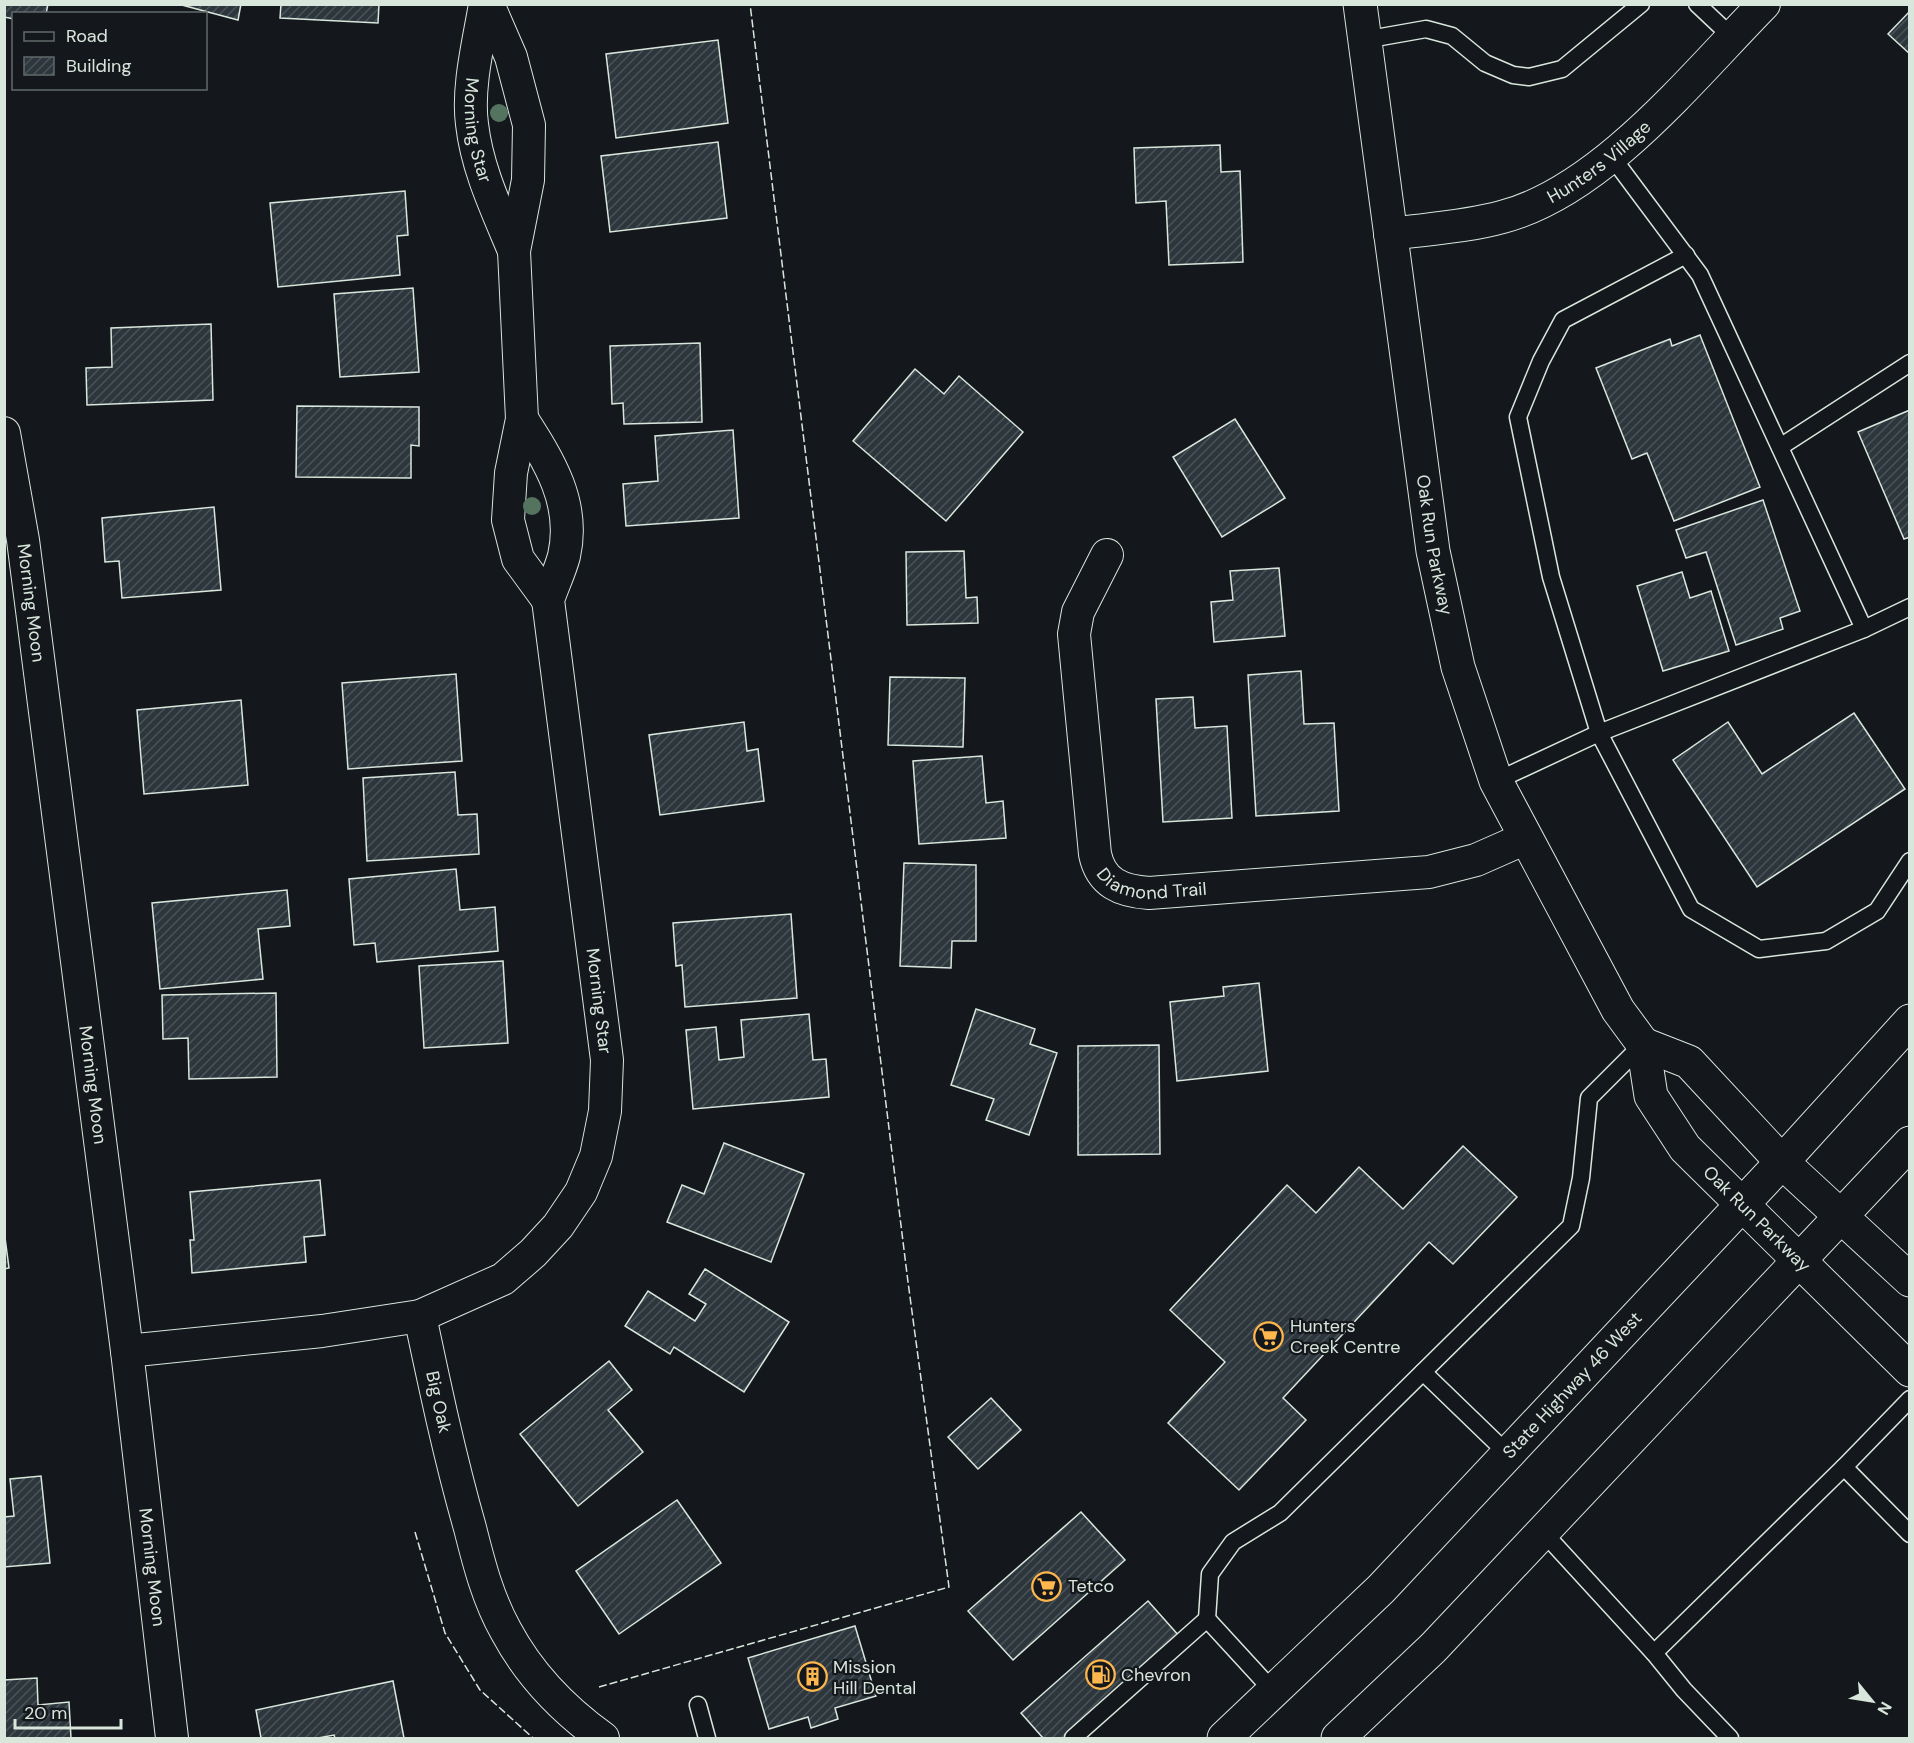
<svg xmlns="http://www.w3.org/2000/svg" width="1914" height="1743" font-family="'DM Sans',sans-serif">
	<defs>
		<pattern id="building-hatch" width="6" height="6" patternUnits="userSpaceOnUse" patternTransform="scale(1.5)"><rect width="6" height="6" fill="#2c363c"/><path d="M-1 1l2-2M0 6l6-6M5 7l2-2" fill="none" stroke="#4a5358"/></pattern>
	</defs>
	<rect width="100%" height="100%" fill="#14181c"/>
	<g fill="url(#building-hatch)" stroke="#d8e6dc" stroke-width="1.5">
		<polygon points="4,4 48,4 46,14 14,14 14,19 4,17"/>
		<polygon points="178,4 241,4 238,20"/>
		<polygon points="281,4 379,4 378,23 280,18"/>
		<polygon points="1910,11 1910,54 1888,34"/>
		<polygon points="718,40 728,123 616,138 606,54"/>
		<polygon points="718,142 727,218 610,232 601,156"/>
		<polygon points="1220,145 1221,172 1240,171 1243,262 1169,265 1166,201 1136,203 1134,148"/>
		<polygon points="405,191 408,235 397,236 400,275 278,287 270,203"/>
		<polygon points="413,288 419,372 340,377 334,294"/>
		<polygon points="211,324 213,400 87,405 86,368 112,367 111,328"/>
		<polygon points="1700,335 1760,487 1674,521 1647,453 1632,459 1596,368 1670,339 1672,346"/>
		<polygon points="700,343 702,422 624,424 623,403 612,404 610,346"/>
		<polygon points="915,369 944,394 959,376 1023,432 946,521 853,441"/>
		<polygon points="297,406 419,407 419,446 411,445 411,478 296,477"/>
		<polygon points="1910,410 1910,537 1904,539 1858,432"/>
		<polygon points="1235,419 1285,498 1222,537 1173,457"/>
		<polygon points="733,430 739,518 626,526 623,484 658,481 655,436"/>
		<polygon points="1763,500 1800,611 1780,618 1783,629 1736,645 1706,552 1686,558 1676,530"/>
		<polygon points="214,507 221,590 122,598 119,561 105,562 102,518"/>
		<polygon points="964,551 966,598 977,597 978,623 907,625 906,552"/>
		<polygon points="1279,568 1285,636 1214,642 1211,602 1233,600 1230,571"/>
		<polygon points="1682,572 1690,598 1711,591 1729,651 1663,671 1637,586"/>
		<polygon points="1301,671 1304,724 1334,723 1339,811 1256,816 1248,675"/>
		<polygon points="456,674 462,761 348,769 342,683"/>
		<polygon points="890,677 965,678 963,747 888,745"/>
		<polygon points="1193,697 1195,728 1227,726 1232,818 1163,822 1156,699"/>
		<polygon points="241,700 248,785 144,794 137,710"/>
		<polygon points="1854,713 1905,789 1757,887 1673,760 1728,722 1762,774"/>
		<polygon points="744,722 747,751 758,749 764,801 660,815 649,735"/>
		<polygon points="982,756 986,803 1003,801 1006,838 919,844 913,761"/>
		<polygon points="455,772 458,815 477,814 479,854 367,861 363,778"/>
		<polygon points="904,863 976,865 976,941 952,941 951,968 900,966"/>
		<polygon points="456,869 460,910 495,907 498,951 377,962 375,943 354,945 349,879"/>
		<polygon points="287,890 290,926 258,929 263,979 160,989 152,903"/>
		<polygon points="791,914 797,998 685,1007 682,965 676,966 673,923"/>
		<polygon points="503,961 508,1043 424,1048 419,966"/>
		<polygon points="1259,983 1268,1071 1177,1081 1170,1002 1224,996 1223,987"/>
		<polygon points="276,993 277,1077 189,1079 188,1038 163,1039 162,995"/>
		<polygon points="976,1009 1035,1029 1030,1044 1057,1053 1029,1135 986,1120 994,1099 951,1085"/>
		<polygon points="809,1014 813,1060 826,1059 829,1097 693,1109 686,1030 716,1027 719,1060 744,1057 741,1020"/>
		<polygon points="1159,1045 1160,1154 1078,1155 1078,1046"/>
		<polygon points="724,1143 804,1174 771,1262 667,1222 682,1185 704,1194"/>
		<polygon points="1463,1146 1517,1197 1453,1264 1429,1242 1283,1398 1306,1420 1239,1490 1168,1423 1225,1362 1170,1310 1287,1185 1316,1213 1359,1167 1403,1209"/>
		<polygon points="320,1180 325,1235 304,1237 306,1262 192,1273 190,1240 194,1240 190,1192"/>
		<polygon points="4,1230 9,1268 4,1269"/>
		<polygon points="705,1269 789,1322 744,1392 674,1347 670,1354 625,1326 648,1291 695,1321 706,1304 689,1294"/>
		<polygon points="609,1361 632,1390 608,1410 643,1452 578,1506 520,1434"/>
		<polygon points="991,1398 1021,1430 978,1469 948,1437"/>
		<polygon points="41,1476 50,1563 4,1567 4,1517 14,1516 10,1479"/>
		<polygon points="677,1500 721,1563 619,1634 576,1571"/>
		<polygon points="1081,1512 1125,1560 1013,1660 968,1611"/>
		<polygon points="1148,1601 1180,1637 1064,1738 1043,1738 1021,1713"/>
		<polygon points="855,1626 876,1696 835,1708 838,1719 811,1728 808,1717 769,1729 748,1658"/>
		<polygon points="37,1678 38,1705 69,1702 71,1738 4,1738 4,1680"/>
		<polygon points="393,1681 404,1738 335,1738 334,1735 318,1738 261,1738 256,1710"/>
	</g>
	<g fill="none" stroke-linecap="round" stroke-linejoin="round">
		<defs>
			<g id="service">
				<polyline points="1697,4 1732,37"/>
				<polyline points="1364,40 1426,29 1452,36 1485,63 1513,75 1529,77 1562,69 1641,4"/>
				<polyline points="1612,157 1700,275 1864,629"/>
				<polyline points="1686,255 1563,320 1541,361 1518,417 1551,577 1599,733 1691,909 1759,949 1826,941 1877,911 1910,861"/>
				<polyline points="1780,447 1910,363"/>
				<polyline points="1496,781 1599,733 1864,629 1910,607"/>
				<polyline points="1423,1372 1509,1455"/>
				<polyline points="1910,1399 1844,1467 1910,1534"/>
				<polyline points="1543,1532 1654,1653"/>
				<polyline points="1207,1619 1210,1574 1233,1542 1280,1513 1571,1226 1581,1178 1589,1098 1643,1044"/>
				<polyline points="698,1705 707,1738"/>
				<polyline points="1073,1738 1207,1619 1274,1692"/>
				<polyline points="1730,1738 1684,1690 1654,1653 1844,1467"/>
			</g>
			<g id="minor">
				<path id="s1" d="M485 4C479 41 467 87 472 124 477 169 497 210 514 251"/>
				<polyline points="488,4 511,57 529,125 528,180 514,251 522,419 511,473 508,520 518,559 548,600"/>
				<path id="s2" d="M1390 234C1427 229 1466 227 1502 217 1602 191 1693 76 1764 4"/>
				<path id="s3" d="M4 433 23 540 127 1351 172 1738"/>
				<path id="s4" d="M1107 555 1078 612 1074 634 1095 854C1101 883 1121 891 1149 893L1429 872 1476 860 1526 838"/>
				<path id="s5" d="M420 1316C435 1387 450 1458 470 1528 479 1564 488 1599 506 1631 529 1674 564 1710 603 1738"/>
				<path d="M127 1351 322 1331 420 1316 503 1279 533 1253 558 1226 581 1192 596 1156 605 1111 607 1060 548 600C553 585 560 571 564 556 576 503 549 461 522 419"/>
			</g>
			<g id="tertiary">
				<path id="s6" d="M1360 4 1433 551 1458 667 1496 781 1618 1010 1643 1044 1651 1096 1685 1148 1910 1370"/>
				<polyline points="1643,1044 1689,1062 1782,1162 1910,1280"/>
			</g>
			<g id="primary">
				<path id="s7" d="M1224 1738 1381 1589 1782 1162 1910 1021"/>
				<polyline points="1338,1738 1433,1648 1910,1143"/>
			</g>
		</defs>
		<use href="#service" stroke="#d8e6dc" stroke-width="19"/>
		<use href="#minor" stroke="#d8e6dc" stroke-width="34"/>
		<use href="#tertiary" stroke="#d8e6dc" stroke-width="35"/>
		<use href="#primary" stroke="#d8e6dc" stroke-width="35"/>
		<use href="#service" stroke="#14181c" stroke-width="16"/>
		<use href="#minor" stroke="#14181c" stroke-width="32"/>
		<use href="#tertiary" stroke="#14181c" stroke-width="33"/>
		<use href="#primary" stroke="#14181c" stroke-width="33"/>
		<g stroke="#d8e6dc" stroke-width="1.5" stroke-dasharray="8 3" stroke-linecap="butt">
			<polyline points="415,1532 445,1633 480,1690 533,1738"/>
			<polyline points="599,1687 949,1587 908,1282 750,4"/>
		</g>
	</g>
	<g fill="#55745f">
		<circle cx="499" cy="113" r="9"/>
		<circle cx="532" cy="506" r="9"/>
	</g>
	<defs>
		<symbol id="supermarket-ring" viewBox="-11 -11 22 22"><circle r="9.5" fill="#14181c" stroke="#ffb74d" stroke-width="1.5"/><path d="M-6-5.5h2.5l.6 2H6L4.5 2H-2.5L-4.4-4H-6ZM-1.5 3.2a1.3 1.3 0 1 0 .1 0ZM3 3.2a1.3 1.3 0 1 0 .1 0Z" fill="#ffb74d"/></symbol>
		<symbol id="fuel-ring" viewBox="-11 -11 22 22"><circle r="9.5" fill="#14181c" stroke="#ffb74d" stroke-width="1.5"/><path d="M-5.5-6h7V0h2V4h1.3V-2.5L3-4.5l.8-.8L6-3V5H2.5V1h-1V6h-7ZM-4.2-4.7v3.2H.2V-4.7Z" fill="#ffb74d"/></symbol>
		<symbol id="building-ring" viewBox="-11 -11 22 22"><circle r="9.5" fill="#14181c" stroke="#ffb74d" stroke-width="1.5"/><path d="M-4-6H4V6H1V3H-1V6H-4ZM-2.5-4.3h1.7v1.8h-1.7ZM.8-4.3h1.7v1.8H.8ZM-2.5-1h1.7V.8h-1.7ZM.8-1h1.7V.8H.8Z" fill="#ffb74d"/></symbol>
	</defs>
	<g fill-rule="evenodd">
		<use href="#supermarket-ring" x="1252" y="1320" width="33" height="33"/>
		<use href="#supermarket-ring" x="1030" y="1570" width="33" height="33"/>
		<use href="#fuel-ring" x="1084" y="1658" width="33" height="33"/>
		<use href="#building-ring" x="796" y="1660" width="33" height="33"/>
	</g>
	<g text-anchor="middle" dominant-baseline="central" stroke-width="4.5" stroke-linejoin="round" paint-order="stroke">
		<g font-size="18" fill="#d8e6dc" stroke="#14181c">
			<text stroke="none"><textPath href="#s1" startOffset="128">Morning Star</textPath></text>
			<text stroke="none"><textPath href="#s2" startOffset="226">Hunters Village</textPath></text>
			<text stroke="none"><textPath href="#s6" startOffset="546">Oak Run Parkway</textPath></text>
			<text stroke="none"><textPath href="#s3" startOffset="172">Morning Moon</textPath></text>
			<text stroke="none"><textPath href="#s4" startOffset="381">Diamond Trail</textPath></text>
			<text transform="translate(599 1001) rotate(83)">Morning Star</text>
			<text stroke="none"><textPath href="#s3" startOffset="658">Morning Moon</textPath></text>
			<text stroke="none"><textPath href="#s6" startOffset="1308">Oak Run Parkway</textPath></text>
			<text stroke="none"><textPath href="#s7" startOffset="496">State Highway 46 West</textPath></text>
			<text stroke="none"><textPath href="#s5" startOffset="88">Big Oak</textPath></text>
			<text stroke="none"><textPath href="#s3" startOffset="1144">Morning Moon</textPath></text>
		</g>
		<g font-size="18" fill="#d8e6dc" stroke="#14181c" text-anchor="start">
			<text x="1290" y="1326">Hunters<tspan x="1290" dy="21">Creek Centre</tspan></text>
			<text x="1068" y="1586">Tetco</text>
			<text x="833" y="1667">Mission<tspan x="833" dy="21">Hill Dental</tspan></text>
			<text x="1121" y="1675">Chevron</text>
		</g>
	</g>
	<rect width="1914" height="1743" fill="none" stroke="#d8e6dc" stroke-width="12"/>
	<rect x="12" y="12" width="195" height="78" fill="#14181c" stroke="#626a69" stroke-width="1.5"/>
	<rect x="24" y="32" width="30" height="9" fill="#14181c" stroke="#626a69" stroke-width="1.5"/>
	<text x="66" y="42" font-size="18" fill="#d8e6dc">Road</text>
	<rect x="24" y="57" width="30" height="18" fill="url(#building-hatch)" stroke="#626a69" stroke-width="1.5"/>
	<text x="66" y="72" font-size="18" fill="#d8e6dc">Building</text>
	<g transform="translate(1872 1701) rotate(120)" stroke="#14181c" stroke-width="4.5" paint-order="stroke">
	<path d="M0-4.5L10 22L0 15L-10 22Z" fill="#d8e6dc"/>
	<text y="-9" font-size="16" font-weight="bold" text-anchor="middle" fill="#d8e6dc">N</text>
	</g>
	<path d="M15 1719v9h106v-9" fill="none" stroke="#d8e6dc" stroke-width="3"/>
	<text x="24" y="1719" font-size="18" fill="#d8e6dc" stroke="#14181c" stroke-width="4.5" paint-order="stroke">20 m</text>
</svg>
